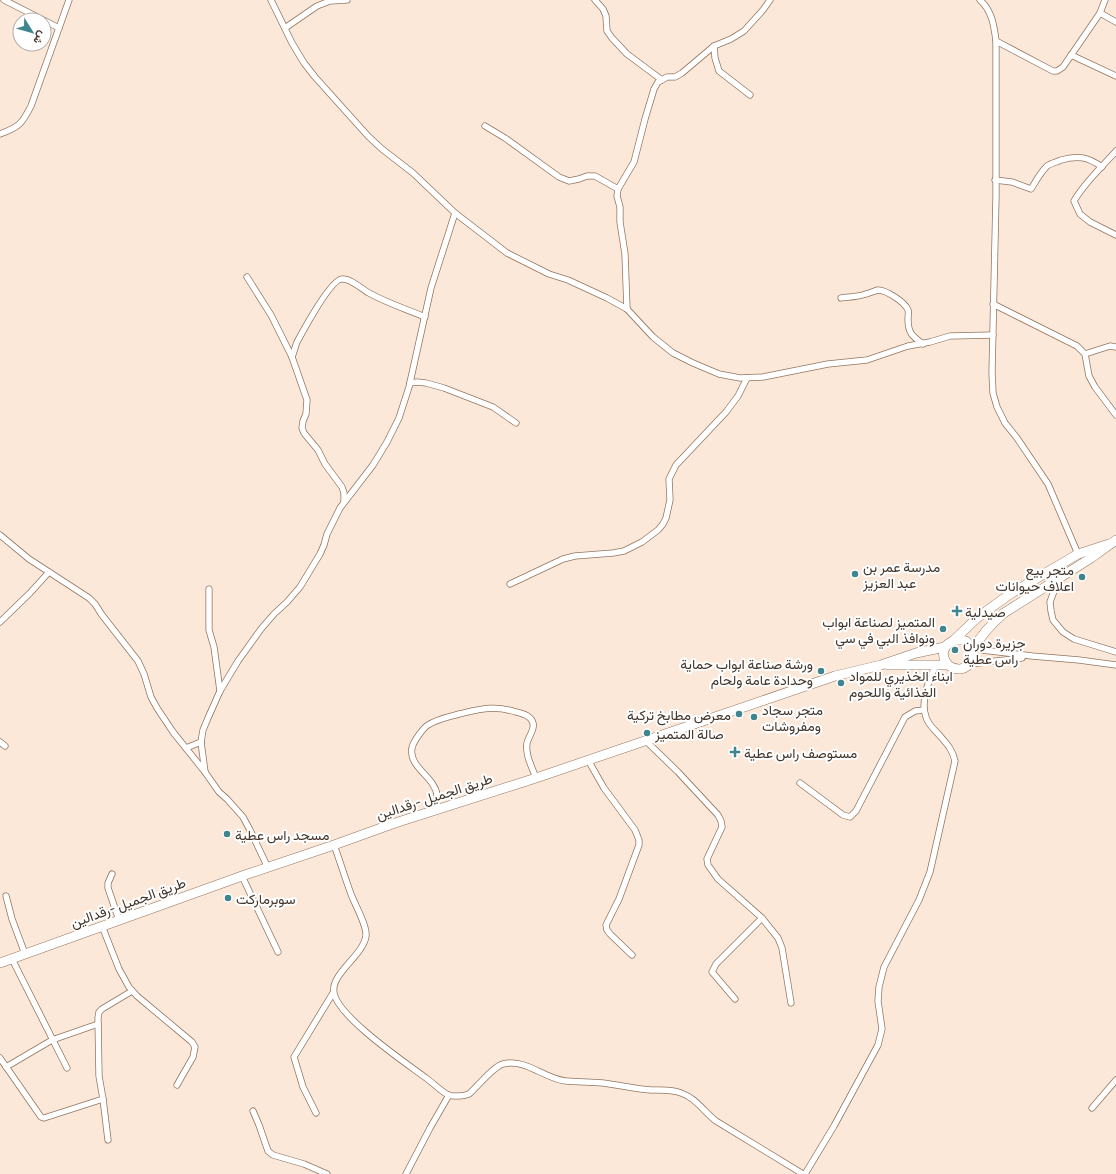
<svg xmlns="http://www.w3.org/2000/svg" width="1116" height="1174" font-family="Commissioner,Vazirmatn,sans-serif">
	<rect width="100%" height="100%" fill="#fce8d9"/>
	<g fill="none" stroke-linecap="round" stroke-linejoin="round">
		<defs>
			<g id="street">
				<polyline points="4,0 59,28"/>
				<polyline points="271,0 292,43 304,63 315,77 368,136 382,149 413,173 455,213 507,253 549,274 568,280 607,298 627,309 653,337 673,353 693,363 719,374 740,378 763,377 828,364 867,360 908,346 930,342 950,336 993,335"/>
				<polyline points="595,0 603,9 606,16 607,31 612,38 627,54 662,80"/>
				<path d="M980 0C992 11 994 25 996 41V197L992 373 993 393 997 407 1005 423 1017 438 1048 484 1078 554 1081 555"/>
				<polyline points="1100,13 1116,22"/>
				<polyline points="285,28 317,6 330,1 347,0"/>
				<polyline points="996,41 1053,71 1057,71 1063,67 1100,13 1105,0"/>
				<polyline points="714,46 715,58 719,71 750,95"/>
				<polyline points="1071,55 1116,76"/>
				<polyline points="485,126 505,138 559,177 569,181 579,179 587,176 595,176 618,189"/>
				<path d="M0 134C19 127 22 124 31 106L69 0"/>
				<path d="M1116 151C1101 168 1085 182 1074 201L1080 214 1090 222 1116 235"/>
				<path d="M995 180 1012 182 1031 189C1036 181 1040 173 1047 166 1051 163 1057 162 1061 160 1078 155 1088 157 1102 167"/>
				<polyline points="247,277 271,315 292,357 307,400 306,414 303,421 302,428 304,433 318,450 325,464 342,487 344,493 344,502"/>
				<path d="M841 298C849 297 858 297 866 294 870 293 874 291 878 290 886 290 905 302 908 310 909 312 908 316 908 319 908 333 912 336 923 344"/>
				<polyline points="993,304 1077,346 1085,354 1089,376 1095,387 1116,415"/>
				<polyline points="627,309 625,254 620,222 620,207 617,196 618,189 634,162 645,119 654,89 658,82 667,77 675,77 682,73 714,46 731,39 744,31 763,10 770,0"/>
				<polyline points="1085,354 1110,346 1116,347"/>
				<path d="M292 357C294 352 295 347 297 342 303 331 331 279 342 279 350 278 362 289 369 293 387 303 406 309 425 317"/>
				<polyline points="410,383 417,382 426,383 444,388 493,407 516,423"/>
				<polyline points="0,535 29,559 89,598 95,604 102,615 138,661 144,674 151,697 157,708 173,732 205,772 219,792 227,799 243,817 250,830 268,868"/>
				<polyline points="1060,581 1057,583 1050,602 1051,611 1053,620 1063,632 1074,639 1116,652"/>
				<polyline points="510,584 563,559 575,556 613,553 624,551 642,542 658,530 663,524 666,518 670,500 669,479 676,465 726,412 738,396 747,378"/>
				<polyline points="209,589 209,630 214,647 220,691"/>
				<polyline points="0,622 30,593 49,572"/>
				<polyline points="973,649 1032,656 1079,660 1116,665"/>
				<polyline points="970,664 1022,658"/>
				<polyline points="645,740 678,772 718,815 721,821 722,827 707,859 708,865 718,879 762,918 778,938 782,948 791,1003"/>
				<polyline points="0,742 5,746"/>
				<polyline points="186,748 201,742"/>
				<polyline points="588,760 604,788 635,830 639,840 639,845 619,899 606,925 607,930 610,934 632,955"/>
				<polyline points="205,772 201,742 203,730 208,718 220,691 238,661 261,629 274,614 287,602 300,587 320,554 324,545 327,534 340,508 373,465 387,442 399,418 409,387 431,288 455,213"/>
				<polyline points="800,783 843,815 850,817 856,811 905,717 915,711 924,710"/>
				<path d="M435 810C436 805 438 799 437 795 435 777 408 767 412 748 413 742 423 728 428 725 437 719 448 717 459 714 481 709 494 705 516 712 521 713 526 714 530 718 538 726 529 735 527 743 525 755 532 767 536 778"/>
				<path d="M334 845C340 861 345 878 351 894 355 905 367 925 366 936 363 956 330 974 334 993 338 1017 406 1063 426 1078 433 1083 441 1091 448 1095 454 1097 464 1096 469 1094 477 1087 494 1066 503 1064 526 1058 544 1079 566 1081 578 1082 591 1082 603 1083 619 1085 635 1089 651 1090 662 1090 671 1089 681 1093 696 1098 704 1112 716 1121L803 1174"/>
				<polyline points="112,874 108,883 108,888 119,920"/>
				<polyline points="242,876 278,952"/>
				<polyline points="6,896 12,919 25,954"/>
				<polyline points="102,926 119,969 129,987 137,996 192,1042 195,1047 193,1057 177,1085"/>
				<polyline points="12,959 67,1068"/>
				<polyline points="735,999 712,972 716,964 762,918"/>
				<polyline points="0,1058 41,1117 44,1118 103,1099"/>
				<polyline points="6,1067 52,1040 98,1024"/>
				<polyline points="1092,1108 1116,1080"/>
				<polyline points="253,1111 259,1125 268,1151 273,1155 304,1164 327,1174"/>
				<polyline points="316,1113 303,1087 294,1057 333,993"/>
				<polyline points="108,1140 103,1099 99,1076 98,1018 99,1012 102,1009 132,991"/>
				<polyline points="406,1174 430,1128 449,1095"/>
				<path d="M805 1174 834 1126 878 1045 882 1029 878 1001 879 987 884 967 919 900 930 872 955 761C953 751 948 745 941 737 936 731 928 725 926 717 920 701 929 680 936 665"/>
			</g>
			<g id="primary">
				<polyline points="954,640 977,618 1010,594 1078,554 1109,544"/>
				<path d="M973 649C982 634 991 624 1004 613L1091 558 1116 540"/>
				<path d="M888 665H948C965 678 982 657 966 641 950 636 936 650 948 665"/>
				<polyline points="0,963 242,876 334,845 395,823 536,778 835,676 881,665 916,653 945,647"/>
			</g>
		</defs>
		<use href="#street" stroke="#92755e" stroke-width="7"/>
		<use href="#primary" stroke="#92755e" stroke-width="10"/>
		<use href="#street" stroke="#fff" stroke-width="5.5"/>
		<use href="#primary" stroke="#fff" stroke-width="9"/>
	</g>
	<g fill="#3f8590" stroke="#fff" stroke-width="1.5">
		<circle cx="855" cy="574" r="4"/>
		<circle cx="1082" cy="577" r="4"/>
		<path d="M955 605h4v4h4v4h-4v4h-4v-4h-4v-4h4z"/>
		<circle cx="943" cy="629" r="4"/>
		<circle cx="955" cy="650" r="4"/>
		<circle cx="821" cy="671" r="4"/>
		<circle cx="841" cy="683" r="4"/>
		<circle cx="739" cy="714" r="4"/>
		<circle cx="754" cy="717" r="4"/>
		<circle cx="647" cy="733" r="4"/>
		<path d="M733 746h4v4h4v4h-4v4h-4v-4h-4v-4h4z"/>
		<circle cx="227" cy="834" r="4"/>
		<circle cx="228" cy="898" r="4"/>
	</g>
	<g text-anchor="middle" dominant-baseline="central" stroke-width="4" stroke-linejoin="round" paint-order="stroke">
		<g font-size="14" fill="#43362c" stroke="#fff" text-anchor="start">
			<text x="863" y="566">مدرسة عمر بن<tspan x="863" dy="16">عبد العزيز</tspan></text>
			<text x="1074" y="569" text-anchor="end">متجر بيع<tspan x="1074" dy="16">اعلاف حيوانات</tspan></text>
			<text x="965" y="611">صيدلية</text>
			<text x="935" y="621" text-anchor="end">المتميز لصناعة ابواب<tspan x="935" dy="16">ونوافذ البي في سي</tspan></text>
			<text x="963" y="642">جزيرة دوران<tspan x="963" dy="16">راس عطية</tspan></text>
			<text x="813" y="663" text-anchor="end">ورشة صناعة ابواب حماية<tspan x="813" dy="16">وحدادة عامة ولحام</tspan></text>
			<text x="849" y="675">ابناء الخذيري للمواد<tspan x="849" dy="16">الغذائية واللحوم</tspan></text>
			<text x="762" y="709">متجر سجاد<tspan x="762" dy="16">ومفروشات</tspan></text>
			<text x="731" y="714" text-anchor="end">معرض مطابخ تركية</text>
			<text x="655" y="733">صالة المتميز</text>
			<text x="744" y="752">مستوصف راس عطية</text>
			<text x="235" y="834">مسجد راس عطية</text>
			<text x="236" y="898">سوبرماركت</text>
		</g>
		<g font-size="14" fill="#43362c" stroke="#fff">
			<text transform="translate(434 796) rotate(-18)">طريق الجميل -رقدالين</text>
			<text transform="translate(128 902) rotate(-20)">طريق الجميل -رقدالين</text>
		</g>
	</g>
	<g transform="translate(32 32) rotate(127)"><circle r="19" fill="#ffffff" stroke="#b4afab"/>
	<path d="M0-3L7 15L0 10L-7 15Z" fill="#3f8590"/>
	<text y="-6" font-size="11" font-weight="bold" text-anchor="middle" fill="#43362c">ش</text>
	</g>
</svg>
